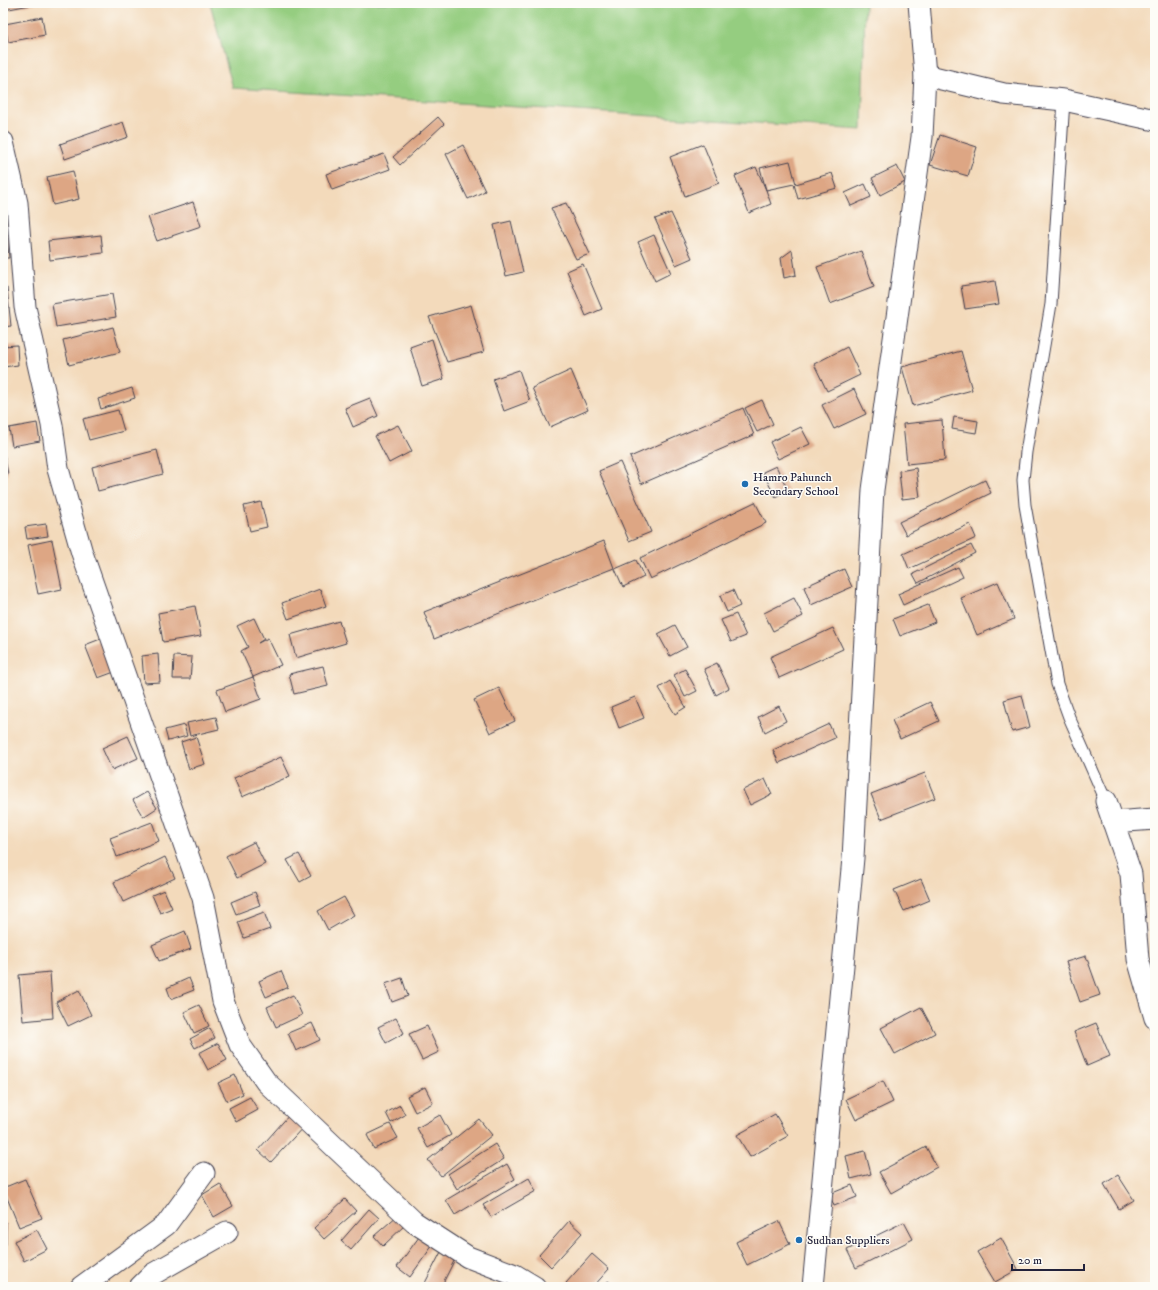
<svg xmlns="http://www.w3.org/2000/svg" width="1158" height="1290" font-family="'IM FELL DW Pica',serif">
	<rect width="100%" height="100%" fill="#fdfcf7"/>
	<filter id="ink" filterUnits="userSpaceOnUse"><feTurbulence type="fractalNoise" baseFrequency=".025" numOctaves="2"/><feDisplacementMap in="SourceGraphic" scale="8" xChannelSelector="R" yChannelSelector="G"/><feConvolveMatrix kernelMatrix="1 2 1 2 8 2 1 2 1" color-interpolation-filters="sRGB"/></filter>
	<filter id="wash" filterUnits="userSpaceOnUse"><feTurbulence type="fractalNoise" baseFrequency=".012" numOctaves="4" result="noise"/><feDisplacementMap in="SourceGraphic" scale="16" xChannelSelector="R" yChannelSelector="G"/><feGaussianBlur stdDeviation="0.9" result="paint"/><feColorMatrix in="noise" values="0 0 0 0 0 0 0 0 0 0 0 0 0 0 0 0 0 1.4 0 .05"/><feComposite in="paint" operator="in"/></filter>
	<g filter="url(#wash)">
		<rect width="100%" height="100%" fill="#f3dabb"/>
		<polygon fill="#95cd80" stroke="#5c785e" points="210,3 865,3 862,130 233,88"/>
		<g id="blocks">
			<g fill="#dda684">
				<polygon points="3,3 35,3 35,4 4,10"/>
				<polygon points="42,17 45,35 8,42 5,24"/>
				<polygon points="438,117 444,124 400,165 393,157"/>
				<polygon points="123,122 128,137 65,159 60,144"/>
				<polygon points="940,135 977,147 968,176 930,165"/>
				<polygon points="703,144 719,183 685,196 670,157"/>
				<polygon points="463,145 485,191 468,199 446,154"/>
				<polygon points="384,154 390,169 332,190 326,174"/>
				<polygon points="790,161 796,184 832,173 837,188 798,199 794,184 766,190 771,204 749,213 735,176 756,167 766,190 760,168"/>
				<polygon points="897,166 905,182 880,195 872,178"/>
				<polygon points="73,171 79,199 53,205 47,177"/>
				<polygon points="865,184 871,197 851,206 845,193"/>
				<polygon points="3,200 9,205 3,214"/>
				<polygon points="193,202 201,226 157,241 148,217"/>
				<polygon points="566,203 590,254 576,259 551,208"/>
				<polygon points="671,213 692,258 676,265 655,219"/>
				<polygon points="511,221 523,272 506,276 494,225"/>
				<polygon points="101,235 103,253 50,260 48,241"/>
				<polygon points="654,235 671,273 655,281 638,242"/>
				<polygon points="3,238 7,238 9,258 3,258"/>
				<polygon points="792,250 796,275 784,278 781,258"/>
				<polygon points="861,251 874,287 830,304 817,267"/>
				<polygon points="583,264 602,309 586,316 567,271"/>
				<polygon points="995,281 999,304 965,309 961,286"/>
				<polygon points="3,288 7,288 11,326 3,327"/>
				<polygon points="112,294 116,317 56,327 52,304"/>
				<polygon points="471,305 484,352 447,362 429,317"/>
				<polygon points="113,327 120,352 69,365 63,340"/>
				<polygon points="432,339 444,379 422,386 410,347"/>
				<polygon points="17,345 18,365 3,367 3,346"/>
				<polygon points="847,347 860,375 827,391 814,364"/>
				<polygon points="961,351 972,390 913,406 902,367"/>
				<polygon points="519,370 530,401 504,411 493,379"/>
				<polygon points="571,370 588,410 550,427 532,388"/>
				<polygon points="132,388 135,398 101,409 98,399"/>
				<polygon points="854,389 866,414 834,429 822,405"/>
				<polygon points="370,398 378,416 353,427 345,408"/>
				<polygon points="762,400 773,424 757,432 745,408"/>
				<polygon points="743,408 754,435 641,484 630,457"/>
				<polygon points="118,410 124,431 89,440 83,419"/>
				<polygon points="954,417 978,421 976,433 952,429"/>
				<polygon points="942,420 945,460 907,464 903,424"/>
				<polygon points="37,423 40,441 12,446 9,428"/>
				<polygon points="398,425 412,451 389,463 375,436"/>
				<polygon points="801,427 810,444 778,459 770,442"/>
				<polygon points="3,448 8,474 3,475"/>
				<polygon points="157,450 163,474 98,491 92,467"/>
				<polygon points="620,462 651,532 629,541 599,471"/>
				<polygon points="776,466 788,490 775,497 763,472"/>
				<polygon points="916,468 920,497 902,499 899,471"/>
				<polygon points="985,480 991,493 906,535 899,522"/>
				<polygon points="261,502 267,527 250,531 244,506"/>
				<polygon points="755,502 766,523 650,579 640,558"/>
				<polygon points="46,524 48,536 27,539 25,527"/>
				<polygon points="970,524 976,538 909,569 903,554"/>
				<polygon points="52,540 62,589 38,594 28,545"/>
				<polygon points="604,541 614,568 434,639 424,612"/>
				<polygon points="971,545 975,553 918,583 913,574"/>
				<polygon points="636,560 644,577 623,587 615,569"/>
				<polygon points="958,567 963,577 903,605 898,594"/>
				<polygon points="844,569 852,587 811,605 804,587"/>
				<polygon points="998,582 1014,619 977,635 961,598"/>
				<polygon points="320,589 326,606 288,619 282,603"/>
				<polygon points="733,590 740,606 727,612 720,596"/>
				<polygon points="794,598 803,616 773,631 764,613"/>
				<polygon points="928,605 935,622 900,636 893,619"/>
				<polygon points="195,606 201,636 163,642 158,613"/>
				<polygon points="736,614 746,636 731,642 721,620"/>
				<polygon points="254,618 264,639 258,643 268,638 281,665 253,677 241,651 248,647 237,626"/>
				<polygon points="339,621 346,643 296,658 290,635"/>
				<polygon points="675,625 687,647 670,656 658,634"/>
				<polygon points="833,628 843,649 779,678 770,657"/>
				<polygon points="103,638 117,671 98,678 85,645"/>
				<polygon points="158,654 160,682 144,683 142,656"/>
				<polygon points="174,656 192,657 190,679 173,679"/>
				<polygon points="717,663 729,688 716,695 704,669"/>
				<polygon points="323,666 328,686 294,694 289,674"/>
				<polygon points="685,669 697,691 685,697 674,675"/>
				<polygon points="253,677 261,699 225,712 217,690"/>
				<polygon points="670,681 686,707 675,714 659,688"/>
				<polygon points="499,688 515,721 490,733 474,700"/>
				<polygon points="1022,695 1030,727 1012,732 1004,700"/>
				<polygon points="635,697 644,718 619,728 611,707"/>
				<polygon points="930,702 939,721 900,739 892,720"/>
				<polygon points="779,706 786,721 765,732 758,717"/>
				<polygon points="216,717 219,729 190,736 187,723"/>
				<polygon points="829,724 835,738 779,763 773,750"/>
				<polygon points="184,725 187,736 168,741 165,730"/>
				<polygon points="128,736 138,758 112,770 102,748"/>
				<polygon points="196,737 205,764 189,769 181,742"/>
				<polygon points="281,757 290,776 242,797 234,778"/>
				<polygon points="925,773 935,798 881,819 871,794"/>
				<polygon points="765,779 772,794 750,805 743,790"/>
				<polygon points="147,792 157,808 143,817 133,800"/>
				<polygon points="152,822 159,841 117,857 110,838"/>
				<polygon points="254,842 265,864 237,878 226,856"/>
				<polygon points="299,854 311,876 300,882 287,860"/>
				<polygon points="165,857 175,878 123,902 114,882"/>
				<polygon points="921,879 930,900 904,911 894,890"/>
				<polygon points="164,890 172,908 160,913 152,895"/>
				<polygon points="255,892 260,905 236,914 231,902"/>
				<polygon points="344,897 354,915 328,930 318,911"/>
				<polygon points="264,912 270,929 244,938 238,922"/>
				<polygon points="185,931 191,949 159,961 152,945"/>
				<polygon points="1086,956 1100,995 1080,1002 1066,962"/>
				<polygon points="281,971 288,987 266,997 259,981"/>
				<polygon points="50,972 53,1018 23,1021 19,975"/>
				<polygon points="189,978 194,990 171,999 167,988"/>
				<polygon points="402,978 408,996 392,1002 385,984"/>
				<polygon points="79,990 91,1015 68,1026 56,1002"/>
				<polygon points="293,995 302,1015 276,1027 267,1007"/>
				<polygon points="199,1005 209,1026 194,1033 184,1012"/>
				<polygon points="921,1007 935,1033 895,1054 881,1028"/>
				<polygon points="396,1018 404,1033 386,1043 378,1027"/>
				<polygon points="312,1023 320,1040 296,1051 288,1033"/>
				<polygon points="1096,1023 1110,1056 1087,1066 1074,1032"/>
				<polygon points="427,1026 439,1052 422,1060 409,1034"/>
				<polygon points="210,1028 215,1038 195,1048 190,1039"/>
				<polygon points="218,1043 227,1060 208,1070 199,1053"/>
				<polygon points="235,1075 243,1094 227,1101 218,1083"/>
				<polygon points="883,1081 893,1102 856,1120 846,1099"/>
				<polygon points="425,1087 433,1103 415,1112 407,1096"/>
				<polygon points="250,1097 258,1110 236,1122 229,1108"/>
				<polygon points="400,1105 405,1115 391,1123 386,1113"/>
				<polygon points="291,1113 305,1125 271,1162 258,1150"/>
				<polygon points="775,1114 788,1136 750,1157 737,1135"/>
				<polygon points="440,1115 451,1135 428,1148 417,1128"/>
				<polygon points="479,1119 492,1135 441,1176 428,1160"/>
				<polygon points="390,1124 398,1138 374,1149 367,1135"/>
				<polygon points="495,1144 504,1159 457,1189 448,1174"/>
				<polygon points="926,1147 937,1167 891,1193 879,1172"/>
				<polygon points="865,1151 871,1174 851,1179 846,1156"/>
				<polygon points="507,1164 515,1179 455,1215 446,1200"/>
				<polygon points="1118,1175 1134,1200 1119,1209 1104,1184"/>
				<polygon points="529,1178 536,1191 491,1217 483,1205"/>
				<polygon points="25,1179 42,1218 19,1227 3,1188"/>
				<polygon points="220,1184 233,1206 214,1217 202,1195"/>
				<polygon points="852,1185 857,1197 834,1206 830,1194"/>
				<polygon points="345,1199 356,1211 324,1239 314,1228"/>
				<polygon points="369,1209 379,1218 351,1250 341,1241"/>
				<polygon points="398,1215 406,1224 383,1246 374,1236"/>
				<polygon points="569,1221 582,1233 551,1267 539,1255"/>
				<polygon points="779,1221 790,1244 747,1265 736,1242"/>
				<polygon points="904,1222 913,1239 856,1268 847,1250"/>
				<rect x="3" y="1223" width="3" height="21"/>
				<polygon points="37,1230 47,1249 24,1261 14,1241"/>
				<polygon points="422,1233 435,1242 410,1277 397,1267"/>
				<polygon points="1001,1238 1018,1269 995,1282 977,1252"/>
				<polygon points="443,1248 457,1255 441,1287 433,1287 425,1283"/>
				<polygon points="592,1254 609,1269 593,1287 571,1287 566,1283"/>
				<polygon points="608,1281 616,1287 603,1287"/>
			</g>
		</g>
	</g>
	<g filter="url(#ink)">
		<use href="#blocks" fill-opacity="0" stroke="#413e4e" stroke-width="1"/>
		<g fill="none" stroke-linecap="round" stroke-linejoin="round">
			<defs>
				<polyline id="lane" points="1064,100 1051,304 1026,452 1023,480 1025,505 1057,684 1069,717 1106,801"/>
				<g id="street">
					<polyline points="925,75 1004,94 1064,100 1155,120"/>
					<polyline points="3,142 17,203 25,307 52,425 58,469 82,553 203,898 223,1001 240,1045 266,1082 414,1222 468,1257 515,1275 535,1287"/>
					<polyline points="1106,801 1131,874 1138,959 1155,1018"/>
					<polyline points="1113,822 1155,819"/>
					<polyline points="81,1287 166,1225 204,1173"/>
					<polyline points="140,1287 153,1274 227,1232"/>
					<polyline points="813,1287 853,858 873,490 922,137 925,75 919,3"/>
				</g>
			</defs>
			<use href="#lane" stroke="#413e4e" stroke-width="13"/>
			<use href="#street" stroke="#413e4e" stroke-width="23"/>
			<use href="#lane" stroke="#fff" stroke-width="11"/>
			<use href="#street" stroke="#fff" stroke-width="21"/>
		</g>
	</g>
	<g fill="#1f6fb2" stroke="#fdfcf7" stroke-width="1.5">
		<circle cx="745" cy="484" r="4"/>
		<circle cx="799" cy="1240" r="4"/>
	</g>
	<g text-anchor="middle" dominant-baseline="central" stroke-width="3" stroke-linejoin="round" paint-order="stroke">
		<g font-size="12" fill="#22223b" stroke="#fdfcf7" text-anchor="start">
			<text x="753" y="477">Hamro Pahunch<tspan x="753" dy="14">Secondary School</tspan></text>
			<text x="807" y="1240">Sudhan Suppliers</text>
		</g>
	</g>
	<rect width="1158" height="1290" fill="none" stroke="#fdfcf7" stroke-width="16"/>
	<path d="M1012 1264v6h72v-6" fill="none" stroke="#22223b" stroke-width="2"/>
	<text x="1018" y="1264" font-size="12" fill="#22223b" stroke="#fdfcf7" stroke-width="3" paint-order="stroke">20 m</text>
</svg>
